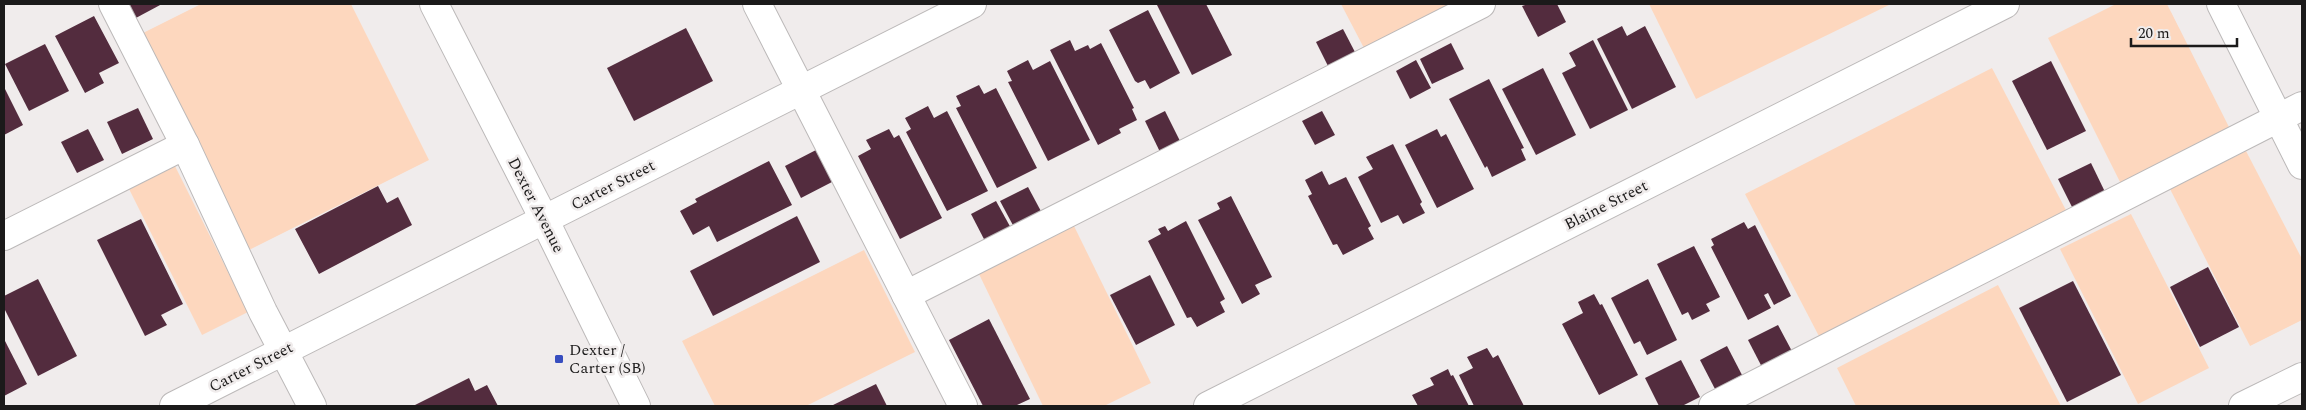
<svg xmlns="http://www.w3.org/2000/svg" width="2306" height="410" font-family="Spectral,serif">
	<rect width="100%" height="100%" fill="#f0ecec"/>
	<g fill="#fdd7be">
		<polygon points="201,4 351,4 429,160 247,251 139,35"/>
		<polygon points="1341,4 1458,4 1365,50"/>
		<polygon points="1649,4 1891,4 1696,99"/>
		<polygon points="2116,4 2167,4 2232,133 2123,188 2048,38"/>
		<polygon points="1992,68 2069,216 1822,342 1745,194"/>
		<polygon points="2246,151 2302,259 2302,320 2250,346 2170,189"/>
		<polygon points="172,160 248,312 202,335 126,183"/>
		<polygon points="2131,214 2209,368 2138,404 2060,249"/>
		<polygon points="1074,226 1151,383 1104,406 1043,406 978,272"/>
		<polygon points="864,250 915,352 806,406 715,406 682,341"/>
		<polygon points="1998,285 2061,406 1856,406 1837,368"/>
	</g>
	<g fill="#532c3e">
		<polygon points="126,4 162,4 134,19"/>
		<polygon points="1159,4 1206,4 1232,55 1192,75 1157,5"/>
		<polygon points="1528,4 1557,4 1566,22 1538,37 1522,6"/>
		<polygon points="1148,10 1180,73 1150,89 1145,80 1138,83 1135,81 1109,30"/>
		<polygon points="94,16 119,63 99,73 104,83 85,93 55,36"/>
		<polygon points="1622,26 1627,36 1645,26 1676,87 1632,109 1597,39"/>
		<polygon points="686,28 713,81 634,121 607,68"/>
		<polygon points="1343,29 1356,54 1329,68 1316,42"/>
		<polygon points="1070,40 1075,51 1088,45 1090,49 1101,43 1134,108 1132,109 1137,120 1119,129 1121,133 1098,145 1050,50"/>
		<polygon points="1593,40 1628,110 1590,129 1562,73 1576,66 1569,53"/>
		<polygon points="1451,43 1464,69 1432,84 1420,59"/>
		<polygon points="45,44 69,91 29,111 5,64"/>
		<polygon points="1028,60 1033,70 1050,61 1090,140 1048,161 1008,82 1012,81 1007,71"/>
		<polygon points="1416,60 1431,88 1410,99 1396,71"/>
		<polygon points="2051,61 2086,131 2047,150 2012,81"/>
		<polygon points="1543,68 1576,135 1536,155 1502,89"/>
		<polygon points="1489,79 1524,148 1521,149 1526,160 1492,177 1487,166 1485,168 1449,99"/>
		<polygon points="979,85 984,94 996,88 1037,168 997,188 956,108 961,106 956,96"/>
		<polygon points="4,87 23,125 4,135"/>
		<polygon points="928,106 934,118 947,111 988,191 947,211 906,132 911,129 905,118"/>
		<polygon points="138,108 153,139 122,154 107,122"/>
		<polygon points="1165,111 1181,143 1161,154 1145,121"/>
		<polygon points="1322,111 1335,135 1315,145 1302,121"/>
		<polygon points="88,129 104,160 77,173 61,142"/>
		<polygon points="889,129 894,138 899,135 942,218 900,239 858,156 871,149 866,140"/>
		<polygon points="1437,129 1441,137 1446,134 1474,189 1437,208 1405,145"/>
		<polygon points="1393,144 1422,202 1420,204 1425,213 1403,224 1398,215 1381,223 1358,177 1373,169 1366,157"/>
		<polygon points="816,150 832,182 801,198 785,166"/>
		<polygon points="769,161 792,205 717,242 709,226 693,235 680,211 697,202 695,199"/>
		<polygon points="2091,163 2106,194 2073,209 2058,179"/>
		<polygon points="1322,171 1329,185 1346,177 1371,226 1368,228 1374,239 1343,255 1337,244 1333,245 1308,196 1312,194 1305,180"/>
		<polygon points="378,186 387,203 398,197 412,225 319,274 295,229"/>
		<polygon points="1028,187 1043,215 1015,229 1000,201"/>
		<polygon points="1231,196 1272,277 1255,285 1260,294 1242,304 1198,220 1220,209 1217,203"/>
		<polygon points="996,201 1012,230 986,243 971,214"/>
		<polygon points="797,216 820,262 713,316 690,271"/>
		<polygon points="141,219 183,304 161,315 167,325 145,336 97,240"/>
		<polygon points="1186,221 1225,299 1220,302 1225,312 1197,327 1191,317 1187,318 1148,241 1161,234 1158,229 1165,226 1168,231"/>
		<polygon points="1744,222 1748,229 1755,225 1791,296 1774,305 1768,293 1764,295 1771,308 1748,320 1711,247 1714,245 1711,239"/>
		<polygon points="1694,246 1720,297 1706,304 1710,311 1692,320 1688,312 1682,315 1657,264"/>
		<polygon points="2208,267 2239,327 2200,347 2170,287"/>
		<polygon points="1150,275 1175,325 1136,345 1110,295"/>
		<polygon points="38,279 77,356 38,376 4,308 4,296"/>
		<polygon points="1648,279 1677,340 1647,355 1640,341 1634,344 1611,298"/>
		<polygon points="2073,281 2121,375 2067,402 2019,308"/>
		<polygon points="1594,294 1600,305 1602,304 1638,375 1599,395 1562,324 1583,313 1578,302"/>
		<polygon points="989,319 1030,399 1015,406 983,406 949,340"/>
		<polygon points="1778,325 1794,355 1764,371 1748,340"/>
		<polygon points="4,339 27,384 4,396"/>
		<polygon points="1727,346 1742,375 1715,389 1700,360"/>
		<polygon points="1487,348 1493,358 1498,355 1524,406 1474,406 1459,375 1473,368 1467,357"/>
		<polygon points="1681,360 1700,397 1682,406 1659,406 1645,378"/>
		<polygon points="1448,369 1451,376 1453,375 1469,406 1418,406 1412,395 1434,385 1430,378"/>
		<polygon points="469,378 475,391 487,385 498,406 413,406"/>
		<polygon points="876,384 887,406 831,406"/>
	</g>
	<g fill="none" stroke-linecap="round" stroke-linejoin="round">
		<defs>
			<g id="minor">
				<polyline points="113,4 185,145 263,312 312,406"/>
				<polyline points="434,4 544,219 636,406"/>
				<polyline points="757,4 963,406"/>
				<polyline points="2221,4 2302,165"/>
				<polyline points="4,236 185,145"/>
				<polyline points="906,295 1481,4"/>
				<polyline points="174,406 972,4"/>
				<polyline points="1208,406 2005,4"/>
				<polyline points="1713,406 2302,106"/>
				<polyline points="2243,406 2302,377"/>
			</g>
		</defs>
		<use href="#minor" stroke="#bcb9b9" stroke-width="30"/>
		<use href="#minor" stroke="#fff" stroke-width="28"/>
	</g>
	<rect fill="#374dbf" stroke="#f0ecec" stroke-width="2" x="554" y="354" width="10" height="10" rx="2.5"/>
	<g text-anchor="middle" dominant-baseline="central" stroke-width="5" stroke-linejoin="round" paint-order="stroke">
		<g font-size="16" fill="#1b1a1a" stroke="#f0ecec">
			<text transform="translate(613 185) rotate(-27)">Carter Street</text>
			<text transform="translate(536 205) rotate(63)">Dexter Avenue</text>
			<text transform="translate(1606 205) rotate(-27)">Blaine Street</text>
			<text transform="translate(251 367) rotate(-27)">Carter Street</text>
		</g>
		<g font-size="16" fill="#1b1a1a" stroke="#f0ecec" text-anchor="start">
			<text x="569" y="350">Dexter /<tspan x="569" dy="18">Carter (SB)</tspan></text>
		</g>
	</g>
	<rect width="2306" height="410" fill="none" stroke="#1b1a1a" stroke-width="10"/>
	<path d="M2131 38v8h106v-8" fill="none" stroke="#1b1a1a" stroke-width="2.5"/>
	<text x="2138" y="38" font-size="15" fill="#1b1a1a" stroke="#f0ecec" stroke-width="4" paint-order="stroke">20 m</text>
</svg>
